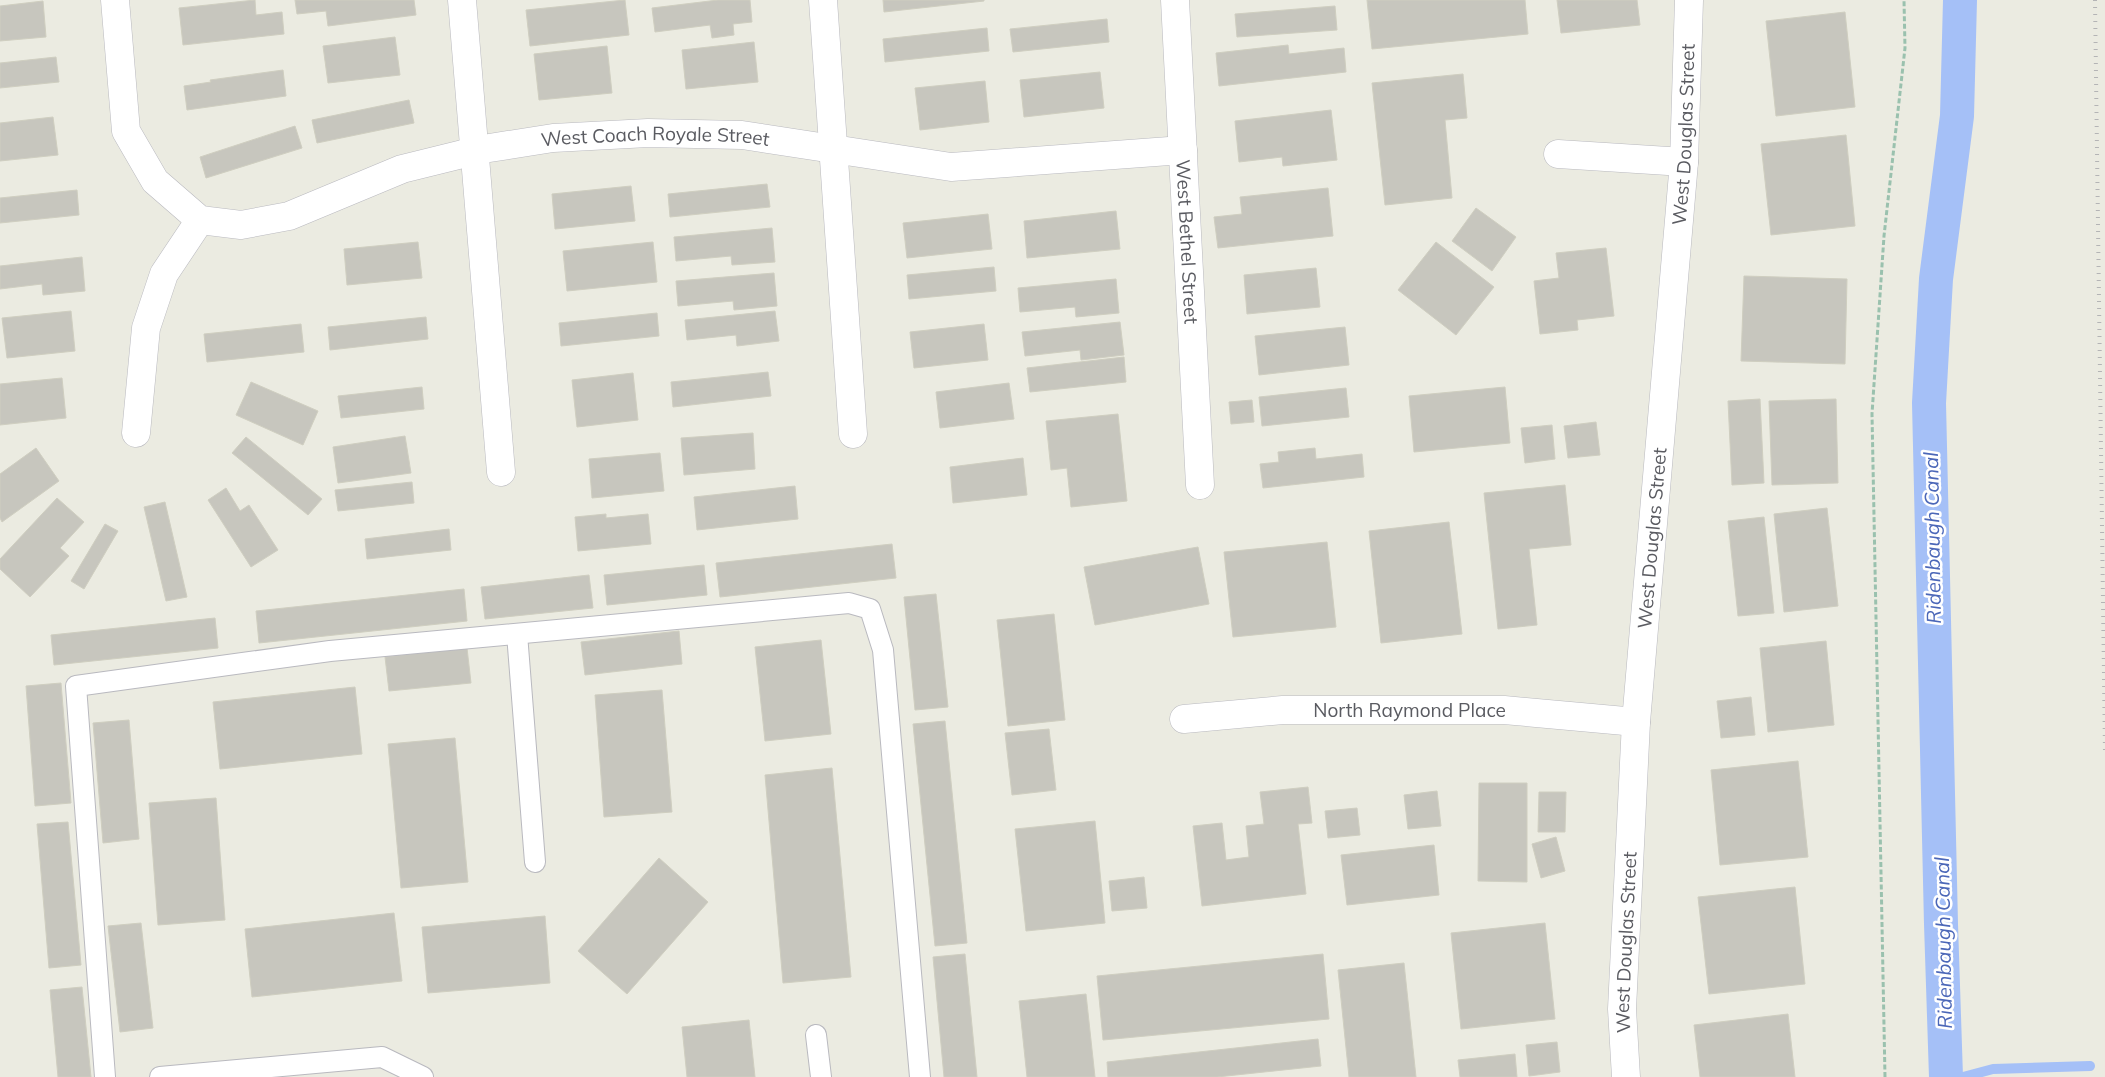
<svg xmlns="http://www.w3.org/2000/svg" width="2105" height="1077" font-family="Mulish,sans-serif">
	<rect width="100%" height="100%" fill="#ebebe1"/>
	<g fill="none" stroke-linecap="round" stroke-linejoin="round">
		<polyline stroke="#a5c0f7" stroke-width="10" points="1963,1077 1993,1069 2090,1066"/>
		<polyline stroke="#a5c0f7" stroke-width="34" points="1946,1077 1941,924 1929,403 1936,279 1957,116 1960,0"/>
	</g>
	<g fill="#c7c6be" stroke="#cfcec0">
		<polygon points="255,0 256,15 282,12 284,34 183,45 179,8"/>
		<polygon points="295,0 414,0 416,15 328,26 326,11 297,14"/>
		<polygon points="625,0 629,35 530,46 526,10"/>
		<polygon points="718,0 750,0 752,22 733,24 734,35 712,38 710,25 655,32 652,8"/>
		<polygon points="883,0 984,0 984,1 884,12"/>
		<polygon points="1367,0 1525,0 1528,34 1372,49"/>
		<polygon points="1557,0 1637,0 1640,25 1561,33"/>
		<polygon points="43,1 46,37 0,41 0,6"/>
		<polygon points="1335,6 1337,30 1237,37 1235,14"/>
		<polygon points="1845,12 1855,107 1776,116 1766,21"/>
		<polygon points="1107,19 1109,42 1013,52 1010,29"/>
		<polygon points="987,28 989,51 885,62 883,39"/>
		<polygon points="395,37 400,75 328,83 323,46"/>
		<polygon points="754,42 758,82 686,89 682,50"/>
		<polygon points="1288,45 1289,54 1344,48 1346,72 1219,86 1216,53"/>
		<polygon points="607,46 612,93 539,100 534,54"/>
		<polygon points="56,57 59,82 0,88 0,63"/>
		<polygon points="283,70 286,96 187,110 184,86 211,82 210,80"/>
		<polygon points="1100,72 1104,108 1024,117 1020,80"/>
		<polygon points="1463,74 1467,118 1445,120 1452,198 1385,205 1372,83"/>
		<polygon points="985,81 989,122 920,130 915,88"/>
		<polygon points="409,100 414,123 317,143 312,120"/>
		<polygon points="1331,110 1337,160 1283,166 1282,157 1239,162 1235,121"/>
		<polygon points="53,117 58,155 0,161 0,123"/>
		<polygon points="295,126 302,148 206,178 200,157"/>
		<polygon points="1846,135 1855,226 1771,235 1761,144"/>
		<polygon points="767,184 770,207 670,217 668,194"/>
		<polygon points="631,186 635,221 555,229 552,194"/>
		<polygon points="1328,188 1333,236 1218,248 1214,217 1242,214 1240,197"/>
		<polygon points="77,190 79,215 0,223 0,198"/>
		<polygon points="1476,208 1516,237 1492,271 1452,241"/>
		<polygon points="1116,211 1120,249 1027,258 1024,221"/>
		<polygon points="988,214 992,249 907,258 903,223"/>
		<polygon points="772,228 775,262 732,265 731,256 676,261 674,237"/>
		<polygon points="418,242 422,278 347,285 344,249"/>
		<polygon points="653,242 657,282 567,291 563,251"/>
		<polygon points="1436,242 1494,287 1456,335 1398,290"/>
		<polygon points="1606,248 1614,316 1577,320 1578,330 1540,334 1534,281 1559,278 1556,253"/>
		<polygon points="82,257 85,291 43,295 42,284 0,289 0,266"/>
		<polygon points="994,267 996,291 909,299 907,275"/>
		<polygon points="1316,268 1320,307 1247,314 1244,275"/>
		<polygon points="774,273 777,306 734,310 733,301 678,306 676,281"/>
		<polygon points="1744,276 1847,279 1845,364 1741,361"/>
		<polygon points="1116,279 1119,313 1076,317 1075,307 1020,312 1018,288"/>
		<polygon points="71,311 75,351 7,358 2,318"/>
		<polygon points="775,311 779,341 737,346 736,335 687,340 685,320"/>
		<polygon points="657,313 659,336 561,346 559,323"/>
		<polygon points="426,317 428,339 330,350 328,327"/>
		<polygon points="1120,322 1124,355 1081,360 1080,350 1025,356 1022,332"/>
		<polygon points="301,324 304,352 207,362 204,334"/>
		<polygon points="984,324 988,360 914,368 910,332"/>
		<polygon points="1345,327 1349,365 1259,375 1255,336"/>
		<polygon points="1124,357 1126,382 1030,392 1027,368"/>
		<polygon points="768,372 771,396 673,407 671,382"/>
		<polygon points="633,373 638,420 577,427 572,380"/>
		<polygon points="62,378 66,418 0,425 0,384"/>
		<polygon points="251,382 318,411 303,445 236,415"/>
		<polygon points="1009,383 1014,419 940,428 936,392"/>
		<polygon points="422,387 424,409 341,418 338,396"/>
		<polygon points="1505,387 1510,443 1414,452 1409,396"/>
		<polygon points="1346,388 1349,417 1262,426 1259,397"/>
		<polygon points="1760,399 1764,483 1732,485 1728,401"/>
		<polygon points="1836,399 1838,483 1772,485 1769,401"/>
		<polygon points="1252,400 1254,422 1231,424 1229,402"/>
		<polygon points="1118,414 1127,501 1071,507 1067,468 1051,470 1046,421"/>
		<polygon points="1596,422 1600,455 1568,458 1564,426"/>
		<polygon points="1552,425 1555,459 1525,463 1521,428"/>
		<polygon points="753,433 755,469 684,475 681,438"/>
		<polygon points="405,436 411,473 338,483 333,447"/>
		<polygon points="246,437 322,499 308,515 232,453"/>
		<polygon points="36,448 59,481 2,522 0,518 0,474"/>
		<polygon points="1315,448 1316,459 1362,454 1364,477 1263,488 1260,464 1279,462 1278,452"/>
		<polygon points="660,453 664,491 592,498 589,459"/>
		<polygon points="1023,458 1027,495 953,503 950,467"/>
		<polygon points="412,482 414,503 338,511 335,490"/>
		<polygon points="1565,485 1571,545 1529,549 1537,625 1498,629 1484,493"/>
		<polygon points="795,486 798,519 697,530 694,497"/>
		<polygon points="226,488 240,511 249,505 278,550 251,567 208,500"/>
		<polygon points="57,498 84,522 60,548 69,556 30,597 0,569 0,559"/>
		<polygon points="165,502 187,597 166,601 144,507"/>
		<polygon points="1827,508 1838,606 1784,612 1774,514"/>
		<polygon points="606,514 606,518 648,514 651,544 578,551 575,517"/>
		<polygon points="1764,517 1774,613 1738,616 1728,521"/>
		<polygon points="1449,522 1462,634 1381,643 1369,531"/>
		<polygon points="105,524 118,531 84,589 71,581"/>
		<polygon points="449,529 451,550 367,559 365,539"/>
		<polygon points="1327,542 1336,627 1233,637 1224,552"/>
		<polygon points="892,544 896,578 720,597 716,563"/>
		<polygon points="1198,547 1209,604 1095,625 1084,567"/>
		<polygon points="704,565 707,595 607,605 604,575"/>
		<polygon points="589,575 593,608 485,619 481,587"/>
		<polygon points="464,589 467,621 259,643 256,611"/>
		<polygon points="936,594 948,707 915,710 904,597"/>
		<polygon points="1054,614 1065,720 1008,726 997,620"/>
		<polygon points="215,618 218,648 54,665 51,635"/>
		<polygon points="679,631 682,664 585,675 581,642"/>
		<polygon points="821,640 831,734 765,741 755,647"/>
		<polygon points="1826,641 1834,725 1768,732 1760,648"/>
		<polygon points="467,648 471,683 389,691 385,657"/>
		<polygon points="61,683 71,803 35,806 26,686"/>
		<polygon points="355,687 362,754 220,769 213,702"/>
		<polygon points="662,690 672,812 604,817 595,695"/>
		<polygon points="1751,697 1755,735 1721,738 1717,701"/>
		<polygon points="129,720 139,839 103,843 93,723"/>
		<polygon points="945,721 967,943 935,946 913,724"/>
		<polygon points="1049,729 1056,790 1012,795 1005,733"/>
		<polygon points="455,738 468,882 401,888 388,744"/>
		<polygon points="1798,761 1808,857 1720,865 1711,770"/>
		<polygon points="832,768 851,977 783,983 765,775"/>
		<polygon points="1479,783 1527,783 1527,882 1478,881"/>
		<polygon points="1308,787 1312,823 1298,824 1306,894 1202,906 1193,826 1222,823 1226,860 1249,857 1246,826 1264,824 1260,792"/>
		<polygon points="1437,791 1441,826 1408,829 1404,795"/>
		<polygon points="1539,792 1566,792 1565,832 1538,832"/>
		<polygon points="216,798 225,920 158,925 149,803"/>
		<polygon points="1357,808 1360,835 1328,838 1325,811"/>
		<polygon points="1095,821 1105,923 1026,931 1015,829"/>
		<polygon points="68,822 81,965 49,968 37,824"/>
		<polygon points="1556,837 1565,871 1541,878 1532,844"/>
		<polygon points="1434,845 1439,895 1347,905 1341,855"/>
		<polygon points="659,858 708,902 627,994 578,951"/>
		<polygon points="1144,877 1147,908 1112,911 1109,881"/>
		<polygon points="1795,887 1805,984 1709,994 1698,897"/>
		<polygon points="394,913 402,981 252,997 245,929"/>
		<polygon points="545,916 550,983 428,993 422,927"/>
		<polygon points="141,923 153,1028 120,1032 108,926"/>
		<polygon points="1545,923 1555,1019 1461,1029 1451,933"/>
		<polygon points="965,954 977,1077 944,1077 933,957"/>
		<polygon points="1323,954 1329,1019 1103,1040 1097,976"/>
		<polygon points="1404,963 1416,1077 1349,1077 1338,970"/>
		<polygon points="82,987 91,1077 58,1077 50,990"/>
		<polygon points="1086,994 1095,1077 1027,1077 1019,1001"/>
		<polygon points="1788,1014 1795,1077 1700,1077 1694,1025"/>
		<polygon points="749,1020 755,1077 687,1077 682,1027"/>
		<polygon points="1318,1039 1321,1066 1217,1077 1108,1077 1107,1062"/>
		<polygon points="1557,1042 1560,1072 1529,1076 1526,1045"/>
		<polygon points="1515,1054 1517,1077 1460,1077 1458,1060"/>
	</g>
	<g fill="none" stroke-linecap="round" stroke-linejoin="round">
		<defs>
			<g id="service">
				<polyline points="517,634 535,862"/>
				<polyline points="816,1035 821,1077"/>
				<polyline points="105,1077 76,686 330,651 849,603 870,609 883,650 920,1077"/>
				<polyline points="160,1077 382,1057 423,1077"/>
			</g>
			<g id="minor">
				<path id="s1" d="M115 0 126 131 155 181 200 220 241 225 289 216 402 169 483 149 553 138 648 133 742 135 951 167 1183 150"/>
				<polyline points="462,0 501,472"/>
				<polyline points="823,0 853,434"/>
				<path id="s2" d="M1175 0 1200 485"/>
				<polyline points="1558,154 1684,162"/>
				<polyline points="136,433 146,328 164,274 200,220"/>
				<path id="s3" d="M1184 719 1283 710H1504L1636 722"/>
				<path id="s4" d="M1626 1077 1622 1009 1636 722 1684 162 1689 0"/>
			</g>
		</defs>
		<use href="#service" stroke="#b9b9bf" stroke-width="22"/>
		<use href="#minor" stroke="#b9b9bf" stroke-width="29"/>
		<polyline stroke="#9ac1ae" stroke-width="3" stroke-dasharray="5 2.5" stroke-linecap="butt" points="1885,1077 1872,414 1884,236 1905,48 1904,0"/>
		<use href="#service" stroke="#fff" stroke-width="20"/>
		<use href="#minor" stroke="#fff" stroke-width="28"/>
		<polyline stroke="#b4b4b5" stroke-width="4" stroke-dasharray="1 6" stroke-linecap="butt" points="2095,0 2105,751"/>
	</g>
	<g text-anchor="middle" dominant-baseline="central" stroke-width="5" stroke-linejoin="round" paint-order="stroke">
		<g font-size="19" fill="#5a5b61" stroke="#fff">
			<text stroke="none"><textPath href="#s4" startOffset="945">West Douglas Street</textPath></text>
			<text stroke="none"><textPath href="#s1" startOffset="718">West Coach Royale Street</textPath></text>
			<text stroke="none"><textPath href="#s2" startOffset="242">West Bethel Street</textPath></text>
			<text stroke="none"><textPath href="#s4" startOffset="540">West Douglas Street</textPath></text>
			<text stroke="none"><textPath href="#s3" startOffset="226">North Raymond Place</textPath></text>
			<text stroke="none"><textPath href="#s4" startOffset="135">West Douglas Street</textPath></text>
		</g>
		<g font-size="20" font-style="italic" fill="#4b67b8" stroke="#fff">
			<text transform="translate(1932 538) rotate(-91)">Ridenbaugh Canal</text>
			<text transform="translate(1943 943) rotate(-91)">Ridenbaugh Canal</text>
		</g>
	</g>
</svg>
